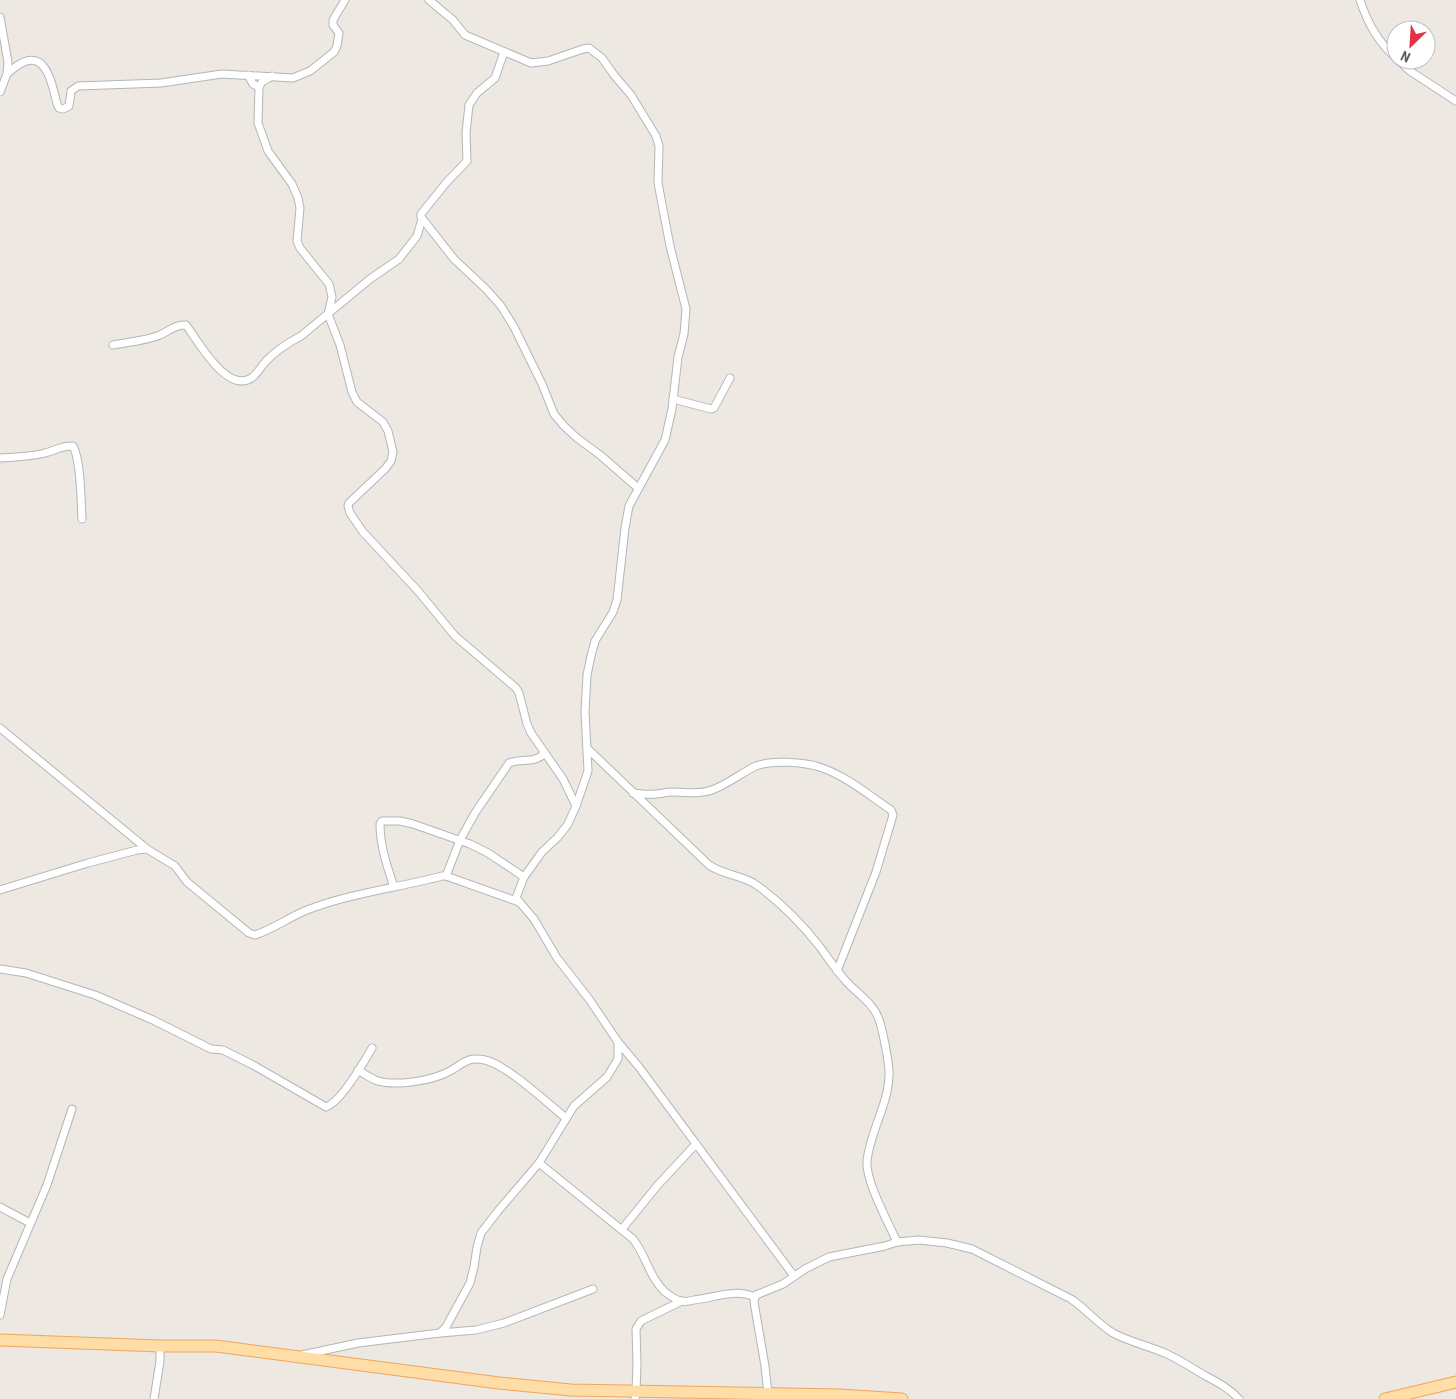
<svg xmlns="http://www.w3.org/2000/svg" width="1456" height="1399" font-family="'Roboto Condensed',sans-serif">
	<rect width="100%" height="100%" fill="#ede8e2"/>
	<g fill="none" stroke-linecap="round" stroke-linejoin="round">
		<defs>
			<g id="minor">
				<path d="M1360 0C1367 22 1379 43 1396 58"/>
				<polyline points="0,17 8,62 7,74 0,92"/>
				<polyline points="504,52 495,78 477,93 469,105 466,133 467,161 446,183 421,214 421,217 454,259 486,289 501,306 514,327 542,384 554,414 564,426 577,438 600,455 638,488"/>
				<polyline points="1398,60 1410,71 1456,101"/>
				<path d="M7 74C42 41 50 74 57 104L59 108 63 109 69 106 71 91 78 86 161 83 222 74 293 78 310 71 334 52 337 46 339 33 333 25V20L345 0"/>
				<polyline points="248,75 253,84 259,87"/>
				<polyline points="272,76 262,82 259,87 258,123 268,151 292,184 298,198 300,208 297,241 300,248 329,284 332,297 328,314 340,345 352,392 357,402 383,422 388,431 393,452 391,461 385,469 349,503 348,506 350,513 363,532 418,591 455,636 516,688 519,693 527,724 531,733 563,779 576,806"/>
				<path d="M113 345C129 342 145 341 160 335 169 331 176 324 186 325 198 341 229 398 254 376 258 372 262 366 266 361 276 351 289 342 301 336L370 279 399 259 417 236 422 219"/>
				<polyline points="673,399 711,409 714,408 730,378"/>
				<path d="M0 458C15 457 31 457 45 453 54 451 63 445 73 446 81 460 81 501 82 519"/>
				<path d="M0 728 147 849 175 866 187 882 249 933 255 935C274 929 289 917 307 910 351 893 397 888 442 876H446L519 902"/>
				<path d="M588 749 709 865C725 876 744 875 758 886 781 903 802 924 820 947 828 958 836 970 845 980 855 992 872 1002 878 1017 882 1026 890 1066 889 1076 888 1105 870 1132 867 1161 865 1180 889 1224 897 1242"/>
				<path d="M633 793C641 794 649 795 656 794 661 794 666 792 671 792 685 792 699 795 712 790 728 784 741 773 756 766 771 760 800 762 816 766 844 774 867 794 891 810L893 815 876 872 837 971"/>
				<path d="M446 876 460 840 475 813 509 763C522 758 534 764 545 753"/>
				<path d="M394 887C387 866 380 846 380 824L382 821H400L413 824 470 844 488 853 524 877"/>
				<polyline points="0,890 88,863 137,850 147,849"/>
				<path d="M0 969 26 973 95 995 153 1020 211 1049 223 1050 253 1065 326 1107C341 1102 364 1062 372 1048"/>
				<polyline points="618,1042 639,1067 794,1276"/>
				<path d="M358 1070C364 1074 369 1077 375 1080 394 1087 432 1081 450 1071 463 1064 467 1056 485 1060 507 1065 547 1103 566 1118"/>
				<path d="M539 1163 633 1239C646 1255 649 1277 665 1292 669 1295 677 1301 682 1301 685 1302 690 1301 694 1300 713 1298 736 1288 754 1297"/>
				<polyline points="0,1207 30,1223"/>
				<polyline points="622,1229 657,1186 696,1144"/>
				<polyline points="0,1315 7,1279 47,1185 72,1109"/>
				<polyline points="440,1333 476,1330 504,1323 593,1289"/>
				<polyline points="302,1355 358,1343 440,1333 446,1327 470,1283 474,1267 477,1247 481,1233 498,1211 539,1163 574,1106 607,1077 618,1059 618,1042 589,999 557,958 534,919 516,898 524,877 542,852 558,837 568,824 576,806 588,771 585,712 587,675 591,656 595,641 613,612 617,600 625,528 629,506 665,440 672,409 678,357 684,334 686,309 670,246 658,183 659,146 656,136 631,95 614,75 602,58 589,48 583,49 548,61 531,63 465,35 453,20 429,0"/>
				<path d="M768 1394 765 1366 755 1308 754 1300 756 1295 783 1284 805 1269 829 1257 885 1246 897 1242 919 1240 947 1243 972 1249 1071 1299C1086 1309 1097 1323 1113 1333 1130 1342 1149 1346 1167 1354 1180 1360 1192 1368 1204 1375 1217 1382 1229 1388 1239 1399"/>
				<polyline points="154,1399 160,1361 160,1346"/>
				<polyline points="635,1399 636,1392 637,1363 636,1329 641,1321 649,1317 682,1301"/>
			</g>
			<g id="primary">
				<polyline points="0,1340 160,1346 216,1346 499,1383 571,1390 839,1395 902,1399"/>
				<polyline points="1385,1399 1456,1382"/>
			</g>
		</defs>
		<use href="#minor" stroke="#b3b6b9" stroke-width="9"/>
		<use href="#primary" stroke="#efa659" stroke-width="13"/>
		<use href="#minor" stroke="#fff" stroke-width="7"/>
		<use href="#primary" stroke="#fedda6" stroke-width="11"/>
	</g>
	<g transform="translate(1411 45) rotate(205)"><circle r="24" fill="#ffffff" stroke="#bdbfc1"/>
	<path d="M0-4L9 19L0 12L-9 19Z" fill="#e62f46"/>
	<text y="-8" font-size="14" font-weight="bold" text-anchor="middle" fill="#5a6063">N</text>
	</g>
</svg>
